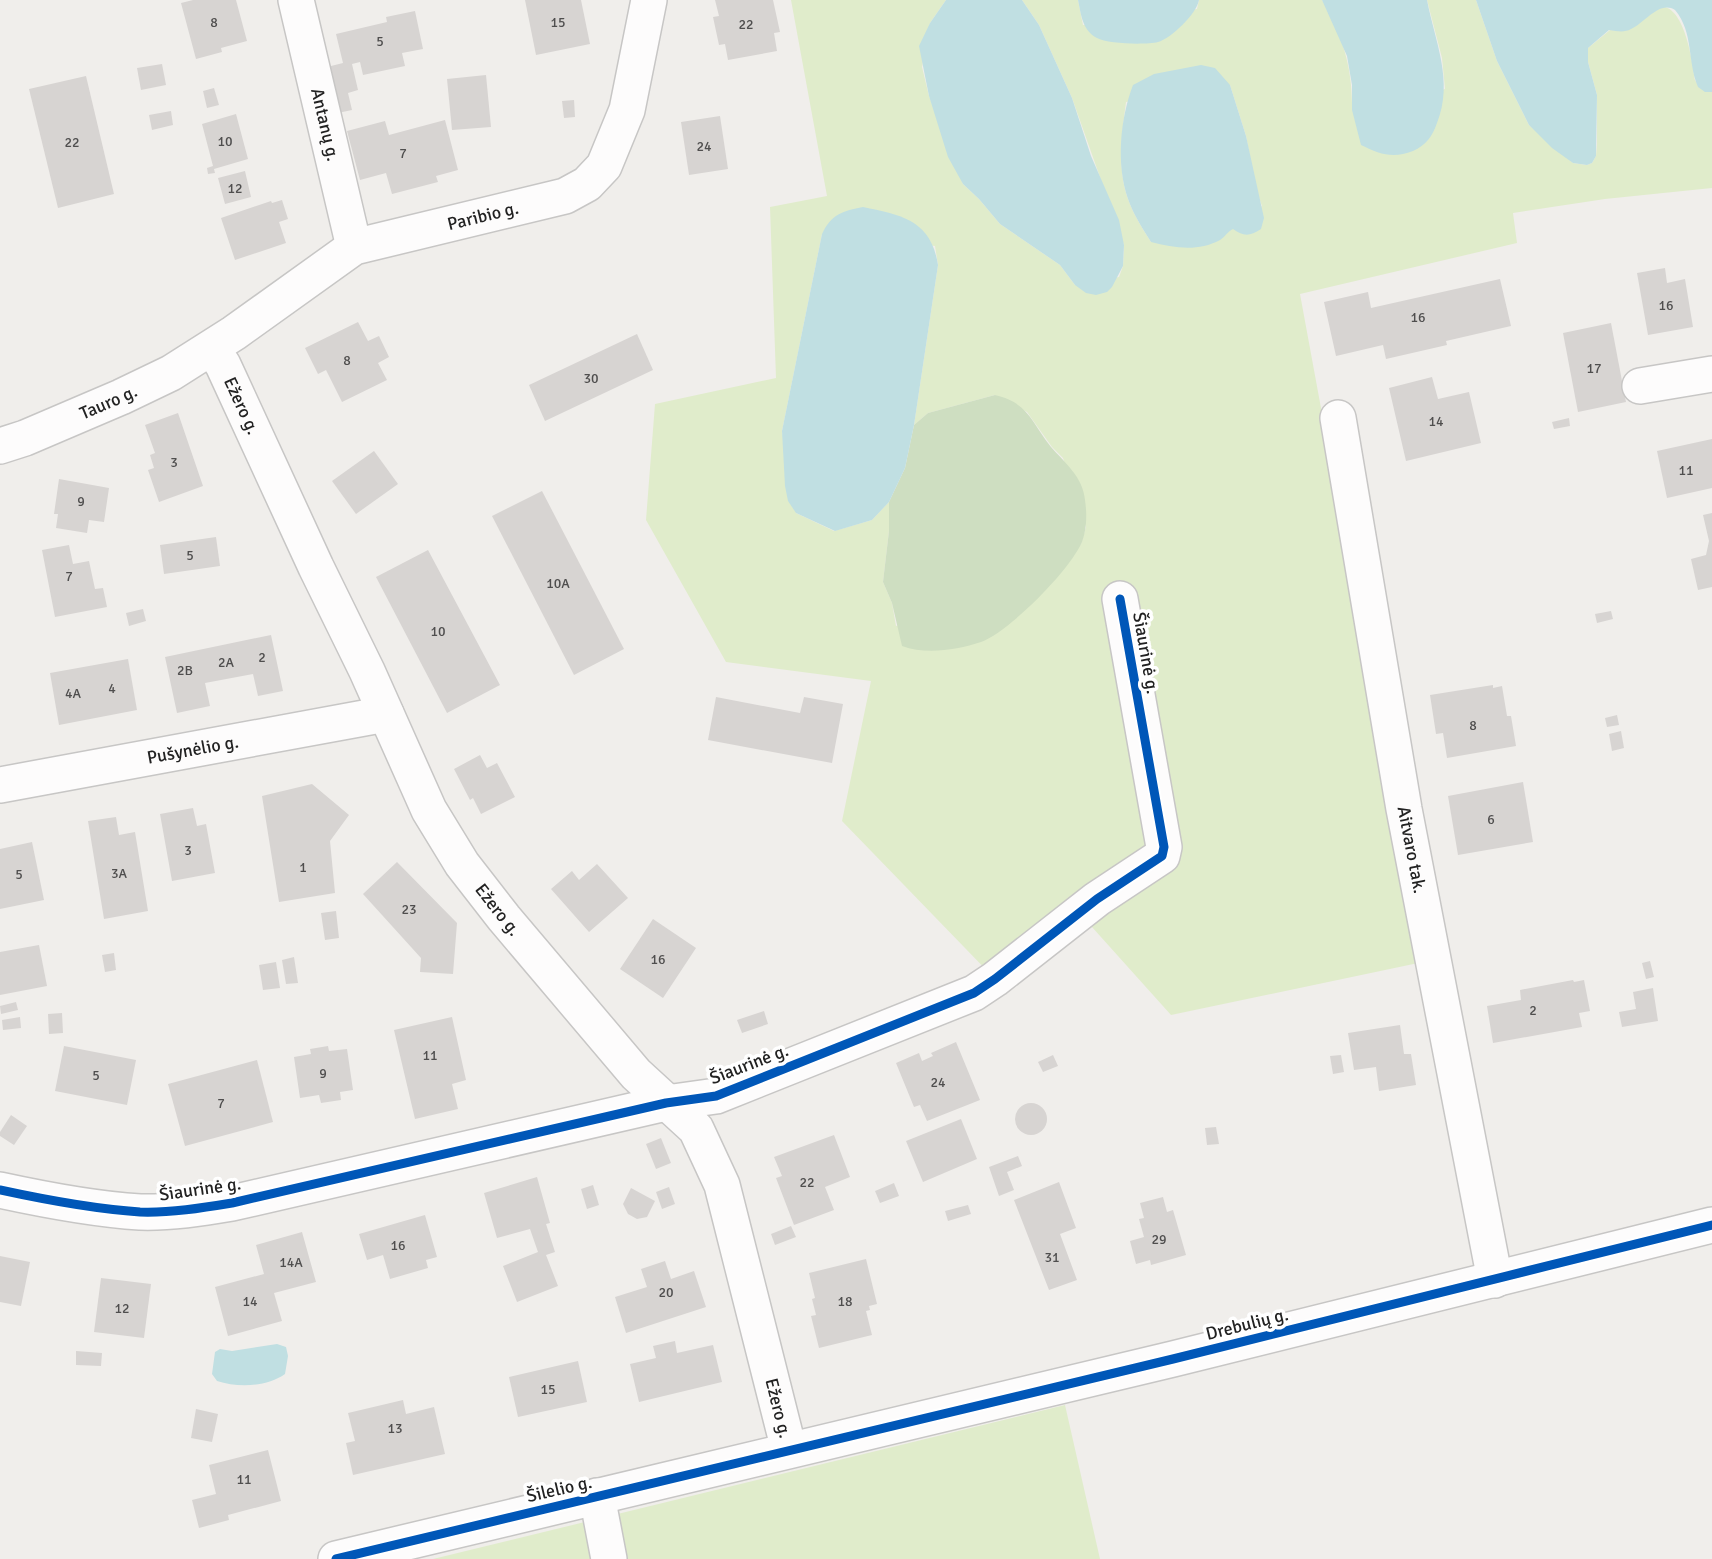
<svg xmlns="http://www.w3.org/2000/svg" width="1712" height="1559" font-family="Signika,sans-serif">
	<rect width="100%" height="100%" fill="#f0eeeb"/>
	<g fill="#e0eccb" fill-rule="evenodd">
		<path d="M791 0H946L930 23 922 67 929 96 963 184 979 199 1000 224 1060 265 1075 285 1119 277 1123 266 1124 245 1072 98 1039 25 1022 0H1078L1083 25 1197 9 1199 0H1322C1343 35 1353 70 1352 110L1445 89 1442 58 1427 0H1476L1497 61 1529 125 1573 163 1587 165 1592 163 1596 156 1597 144V95L1588 62V48L1610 30C1637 33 1637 21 1657 7 1685 0 1693 66 1695 80 1699 88 1703 92 1712 92V188L1605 199 1513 213 1517 243 1300 294 1423 962 1171 1015 1074 907 995 979 842 821 871 681 726 662 646 520 655 404 776 378 770 207 827 196ZM1230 85 1246 136 1256 190 1262 206 1226 233 1151 242C1143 229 1133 214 1128 199 1117 168 1122 133 1126 102ZM822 234 935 246 938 265 914 425 928 413 995 395 1027 412 1052 447 1063 458 1086 527 1081 544 1059 573 896 626 892 603 883 582 889 531V502L872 520 834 531 796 513 782 431Z"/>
		<polygon points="1065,1405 1100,1559 433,1559"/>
	</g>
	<path fill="#cedec1" d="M995 395C1029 403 1031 422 1051 447 1065 463 1083 477 1085 500 1087 513 1087 529 1082 542 1070 570 1010 631 981 642 957 650 926 655 902 646L892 603 883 582 889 531V502L905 468 914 425 928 413Z"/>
	<g fill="#c0dfe2">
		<polygon points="946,0 1022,0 1039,25 1072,98 1091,156 1119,220 1124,245 1123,266 1112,287 1107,292 1096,295 1086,293 1075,285 1060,265 1000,224 979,199 963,184 948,157 929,96 919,46 930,23"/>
		<path d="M1078 0H1199C1197 13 1171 39 1158 42 1146 45 1107 44 1097 38 1082 30 1081 14 1078 0Z"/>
		<path d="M1322 0H1427C1435 42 1454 81 1437 123 1432 137 1426 145 1413 151 1393 159 1379 154 1361 145L1352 110V85L1347 56Z"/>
		<path d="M1476 0H1712V92H1705L1698 87C1687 61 1694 33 1675 10 1659 0 1644 24 1631 29 1624 33 1617 31 1609 30L1588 48V62L1597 95 1596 156 1592 163 1587 165 1573 163 1552 148 1529 125 1497 61Z"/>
		<path d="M1201 65 1215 68 1230 85 1246 136 1264 218 1261 229C1250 236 1244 237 1233 229 1227 232 1225 237 1220 240 1198 252 1174 248 1151 242 1143 229 1133 214 1128 199 1116 164 1120 119 1133 85L1154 74Z"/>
		<path d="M863 207C903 215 931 221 938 265L914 425 905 468 889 502 872 520 835 531 796 513 788 501 785 486 782 431 822 234C831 214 843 211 863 207Z"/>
		<path d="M277 1344 286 1347 288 1356 285 1374C267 1387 238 1388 217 1381L212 1374 215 1352 220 1349 232 1351Z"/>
	</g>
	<g fill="#d7d4d2">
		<polygon points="193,0 236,0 247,41 221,48 222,52 196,59 181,3"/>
		<polygon points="525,0 581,0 590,44 536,55"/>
		<polygon points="715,0 773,0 780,32 774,33 777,51 728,60 725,44 719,45 713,17 719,16"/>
		<polygon points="415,11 423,49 402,53 405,66 363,75 360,62 352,64 358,90 348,93 352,110 333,114 323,68 343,63 336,34 387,22 386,17"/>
		<polygon points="162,64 166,85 141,90 137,68"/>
		<polygon points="486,75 491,127 452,130 447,79"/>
		<polygon points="86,76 114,194 58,208 29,89"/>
		<polygon points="214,88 219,105 207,108 203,91"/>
		<polygon points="574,100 575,117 564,118 562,101"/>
		<polygon points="171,111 173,125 152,130 149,115"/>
		<polygon points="236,114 248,159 214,169 215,173 208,174 207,168 213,166 202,124"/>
		<polygon points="720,116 728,169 689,175 681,122"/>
		<polygon points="445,120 458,170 436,176 438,182 392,194 386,173 360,180 347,131 385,121 389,135"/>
		<polygon points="245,171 251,197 225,204 218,178"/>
		<polygon points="282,200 288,219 279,222 286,243 235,260 221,218 271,201 272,203"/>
		<polygon points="1665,268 1667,283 1685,279 1693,327 1648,335 1637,273"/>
		<polygon points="1500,279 1511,326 1446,341 1447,345 1386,359 1383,345 1336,356 1324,302 1368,292 1371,308"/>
		<polygon points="358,322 368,341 379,336 389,357 378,363 387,380 342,402 326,370 318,374 305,348"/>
		<polygon points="1611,323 1626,402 1578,412 1563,333"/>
		<polygon points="637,334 653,370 545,421 529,385"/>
		<polygon points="1432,377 1438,399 1469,392 1481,443 1406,461 1389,388"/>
		<polygon points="178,413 203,486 159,502 148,470 154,468 150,455 155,453 145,425"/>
		<polygon points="1569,418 1570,426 1554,429 1552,422"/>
		<polygon points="1712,439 1712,488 1667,498 1657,451"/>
		<polygon points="374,451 398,484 356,514 332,481"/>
		<polygon points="59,479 109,488 104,522 89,520 87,533 56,528 58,514 54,514"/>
		<polygon points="542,491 624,649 574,675 492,516"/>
		<polygon points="1712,513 1712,587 1698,590 1691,559 1706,555 1709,541 1703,515"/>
		<polygon points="216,537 220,566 164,574 160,545"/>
		<polygon points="69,545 73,564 89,561 95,589 103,588 107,607 55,617 42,550"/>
		<polygon points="428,550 500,685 447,713 376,577"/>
		<polygon points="143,609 146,621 129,626 126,613"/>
		<polygon points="1611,611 1613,619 1597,623 1595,614"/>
		<polygon points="271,635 283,691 258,696 253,674 205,683 210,706 177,713 165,657"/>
		<polygon points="128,659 137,710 59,725 50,673"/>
		<polygon points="1493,685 1493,688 1502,686 1507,716 1511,716 1516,746 1447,758 1443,733 1436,734 1430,695"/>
		<polygon points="716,697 800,713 804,697 843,704 832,763 708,740"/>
		<polygon points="1617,715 1619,725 1607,727 1605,718"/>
		<polygon points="1621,731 1624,748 1612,751 1609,734"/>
		<polygon points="480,755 487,768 497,763 515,797 481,814 473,798 470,800 454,769"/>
		<polygon points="1523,782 1533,842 1458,855 1448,796"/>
		<polygon points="312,784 349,815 330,841 335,893 279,902 262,796"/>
		<polygon points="193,808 197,826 206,824 215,873 172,881 160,814"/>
		<polygon points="116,817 119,835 135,832 148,911 104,919 88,821"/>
		<polygon points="32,842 44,900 0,909 0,849"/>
		<polygon points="397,862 457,923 453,974 420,972 421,958 363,894"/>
		<polygon points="597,864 628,898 589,932 551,889 572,871 579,880"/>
		<polygon points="336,911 339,938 325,940 321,913"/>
		<polygon points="653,919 696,948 663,998 620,969"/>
		<polygon points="39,945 47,986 0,995 0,952"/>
		<polygon points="114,953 116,970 105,972 102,955"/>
		<polygon points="294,957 298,983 286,984 282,960"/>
		<polygon points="1650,961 1654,977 1646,979 1642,963"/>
		<polygon points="276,962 280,988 263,990 259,965"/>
		<polygon points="1573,980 1574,982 1584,980 1590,1011 1579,1013 1582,1027 1493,1043 1487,1006 1521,1000 1520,990"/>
		<polygon points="1653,988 1658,1021 1622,1027 1619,1012 1636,1009 1633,992"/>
		<polygon points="16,1002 18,1010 1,1014 0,1006"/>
		<polygon points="764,1011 768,1024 742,1033 737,1020"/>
		<polygon points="62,1013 63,1033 49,1034 48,1014"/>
		<polygon points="20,1017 21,1028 3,1030 2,1020"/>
		<polygon points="452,1017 466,1080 452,1084 458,1109 415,1119 394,1030"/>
		<polygon points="1400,1025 1404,1054 1411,1054 1416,1085 1379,1091 1376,1067 1354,1070 1348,1033"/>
		<polygon points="956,1042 980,1100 927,1121 920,1105 914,1107 896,1063 919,1053 922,1061 933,1056 931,1053"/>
		<polygon points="64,1046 136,1060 127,1105 55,1091"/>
		<polygon points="328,1046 329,1051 347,1049 353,1090 340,1092 341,1100 321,1103 319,1095 300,1098 294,1057 311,1054 310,1049"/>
		<polygon points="1053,1055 1058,1066 1043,1072 1038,1062"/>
		<polygon points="1341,1055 1344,1072 1333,1074 1330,1056"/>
		<polygon points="257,1060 273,1122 185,1146 168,1084"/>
		<circle cx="1031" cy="1119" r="16"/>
		<polygon points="11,1115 27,1126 14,1145 0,1136 0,1132"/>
		<polygon points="961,1119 977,1159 923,1182 906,1141"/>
		<polygon points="1216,1127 1219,1144 1207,1145 1205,1128"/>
		<polygon points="834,1135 850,1177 825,1187 834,1210 794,1225 776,1178 782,1176 774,1157"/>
		<polygon points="661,1138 671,1163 656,1169 646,1144"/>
		<polygon points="1018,1156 1022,1166 1007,1172 1014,1190 999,1196 989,1167"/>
		<polygon points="537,1177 550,1223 546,1224 555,1252 546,1255 558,1286 517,1302 503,1266 538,1252 530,1229 497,1238 484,1193"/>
		<polygon points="1059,1182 1076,1228 1060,1234 1077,1280 1049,1290 1014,1200"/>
		<polygon points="894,1183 899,1196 880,1203 875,1191"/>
		<polygon points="593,1185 599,1205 587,1209 581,1189"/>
		<polygon points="669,1187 675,1204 662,1209 656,1192"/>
		<polygon points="631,1188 655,1201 647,1217 637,1219 628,1214 623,1204"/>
		<polygon points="1163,1197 1167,1212 1173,1210 1186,1255 1151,1265 1150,1260 1136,1264 1130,1241 1144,1237 1139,1219 1144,1218 1140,1203"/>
		<polygon points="968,1205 971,1214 948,1221 945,1211"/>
		<polygon points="425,1215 437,1257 426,1260 428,1268 390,1279 383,1255 367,1260 359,1234"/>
		<polygon points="791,1226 796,1237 775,1245 771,1234"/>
		<polygon points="302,1232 316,1282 274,1293 282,1321 228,1336 215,1287 264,1274 256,1245"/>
		<polygon points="0,1256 30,1262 21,1306 0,1302"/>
		<polygon points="866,1259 877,1304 869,1306 870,1310 866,1311 872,1335 819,1348 811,1316 816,1315 812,1299 815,1298 809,1273"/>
		<polygon points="665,1261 671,1279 694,1271 706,1307 626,1333 615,1297 647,1287 641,1269"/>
		<polygon points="101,1278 151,1284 144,1338 94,1332"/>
		<polygon points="675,1341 677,1353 713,1345 722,1382 639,1402 630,1364 656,1358 653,1346"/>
		<polygon points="76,1351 102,1353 101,1366 76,1365"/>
		<polygon points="578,1361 587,1402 518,1417 509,1377"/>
		<polygon points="403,1400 406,1414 434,1407 445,1454 353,1475 346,1443 355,1441 348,1413"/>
		<polygon points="196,1409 218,1414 212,1442 191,1438"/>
		<polygon points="268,1450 281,1501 228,1515 229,1520 199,1528 192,1500 216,1494 209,1465"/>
	</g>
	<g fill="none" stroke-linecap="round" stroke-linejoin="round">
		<defs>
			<g id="minor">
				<path id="s1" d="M296 0 354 247"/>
				<path id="s2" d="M212 348 223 365 316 567 367 671 429 810 462 864 504 918 636 1074 696 1129 722 1185 789 1450"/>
				<polyline points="1640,386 1712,374"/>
				<path id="s3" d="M1338 418 1404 809 1495 1280"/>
				<path id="s4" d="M0 446 25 438 121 397 171 373 234 333 354 247 565 196 587 184 604 166 627 110 649 0"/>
				<path id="s5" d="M0 785 386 714"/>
				<path d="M0 1190C46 1200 93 1209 140 1212 170 1213 202 1208 232 1203L666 1103 716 1096 974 993 995 979 1097 899 1162 856 1164 847 1120 599"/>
				<polyline points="597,1496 609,1559"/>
				<polyline points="336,1559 1173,1359 1712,1225"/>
			</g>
		</defs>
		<use href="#minor" stroke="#c7c6c5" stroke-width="38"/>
		<use href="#minor" stroke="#fdfcfc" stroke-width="35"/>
		<defs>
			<g id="cycleway">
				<path d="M0 1190C46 1200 93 1209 140 1212 170 1213 202 1208 232 1203L666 1103 716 1096 974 993 995 979 1097 899 1162 856 1164 847 1120 599"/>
				<polyline points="336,1559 1173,1359 1712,1225"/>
			</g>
		</defs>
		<use href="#cycleway" stroke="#fff" stroke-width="13"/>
		<use href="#cycleway" stroke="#0057b8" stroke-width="9"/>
	</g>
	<g text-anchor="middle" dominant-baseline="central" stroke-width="7" stroke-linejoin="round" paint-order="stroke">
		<g font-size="14" fill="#4f4e4e">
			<text x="214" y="22">8</text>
			<text x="558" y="22">15</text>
			<text x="746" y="24">22</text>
			<text x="380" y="41">5</text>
			<text x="225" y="141">10</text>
			<text x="72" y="142">22</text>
			<text x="704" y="146">24</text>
			<text x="403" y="153">7</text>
			<text x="235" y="188">12</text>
			<text x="1666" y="305">16</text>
			<text x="1418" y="317">16</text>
			<text x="347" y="360">8</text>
			<text x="1594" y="368">17</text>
			<text x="591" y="378">30</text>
			<text x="1436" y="421">14</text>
			<text x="174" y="462">3</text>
			<text x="1686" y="470">11</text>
			<text x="81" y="501">9</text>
			<text x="190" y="555">5</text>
			<text x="69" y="576">7</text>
			<text x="558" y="583">10A</text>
			<text x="438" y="631">10</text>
			<text x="262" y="657">2</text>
			<text x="226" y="662">2A</text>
			<text x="185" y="670">2B</text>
			<text x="112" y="688">4</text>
			<text x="73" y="693">4A</text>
			<text x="1473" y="725">8</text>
			<text x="1491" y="819">6</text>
			<text x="188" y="850">3</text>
			<text x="303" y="867">1</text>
			<text x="119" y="873">3A</text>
			<text x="19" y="874">5</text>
			<text x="409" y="909">23</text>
			<text x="658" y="959">16</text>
			<text x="1533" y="1010">2</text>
			<text x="430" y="1055">11</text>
			<text x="323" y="1073">9</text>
			<text x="96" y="1075">5</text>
			<text x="938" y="1082">24</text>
			<text x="221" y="1103">7</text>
			<text x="807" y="1182">22</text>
			<text x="1159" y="1239">29</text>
			<text x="398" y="1245">16</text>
			<text x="1052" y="1257">31</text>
			<text x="291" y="1262">14A</text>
			<text x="666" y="1292">20</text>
			<text x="250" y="1301">14</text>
			<text x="845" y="1301">18</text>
			<text x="122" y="1308">12</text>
			<text x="548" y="1389">15</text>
			<text x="395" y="1428">13</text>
			<text x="244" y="1479">11</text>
		</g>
		<g font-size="18" fill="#222" stroke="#fff">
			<text stroke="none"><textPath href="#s1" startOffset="128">Antanų g.</textPath></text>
			<text stroke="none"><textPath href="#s4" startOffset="541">Paribio g.</textPath></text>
			<text stroke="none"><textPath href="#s4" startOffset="117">Tauro g.</textPath></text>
			<text stroke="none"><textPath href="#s2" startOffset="65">Ežero g.</textPath></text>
			<text transform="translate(1146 653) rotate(80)">Šiaurinė g.</text>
			<text stroke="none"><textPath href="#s5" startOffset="196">Pušynėlio g.</textPath></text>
			<text stroke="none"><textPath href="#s3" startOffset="438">Aitvaro tak.</textPath></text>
			<text stroke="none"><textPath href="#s2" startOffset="632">Ežero g.</textPath></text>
			<text transform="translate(749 1064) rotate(-21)">Šiaurinė g.</text>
			<text transform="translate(200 1189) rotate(-8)">Šiaurinė g.</text>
			<text transform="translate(1247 1324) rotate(-14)">Drebulių g.</text>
			<text stroke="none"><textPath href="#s2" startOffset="1220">Ežero g.</textPath></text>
			<text transform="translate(559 1489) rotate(-13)">Šilelio g.</text>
		</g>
	</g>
</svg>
